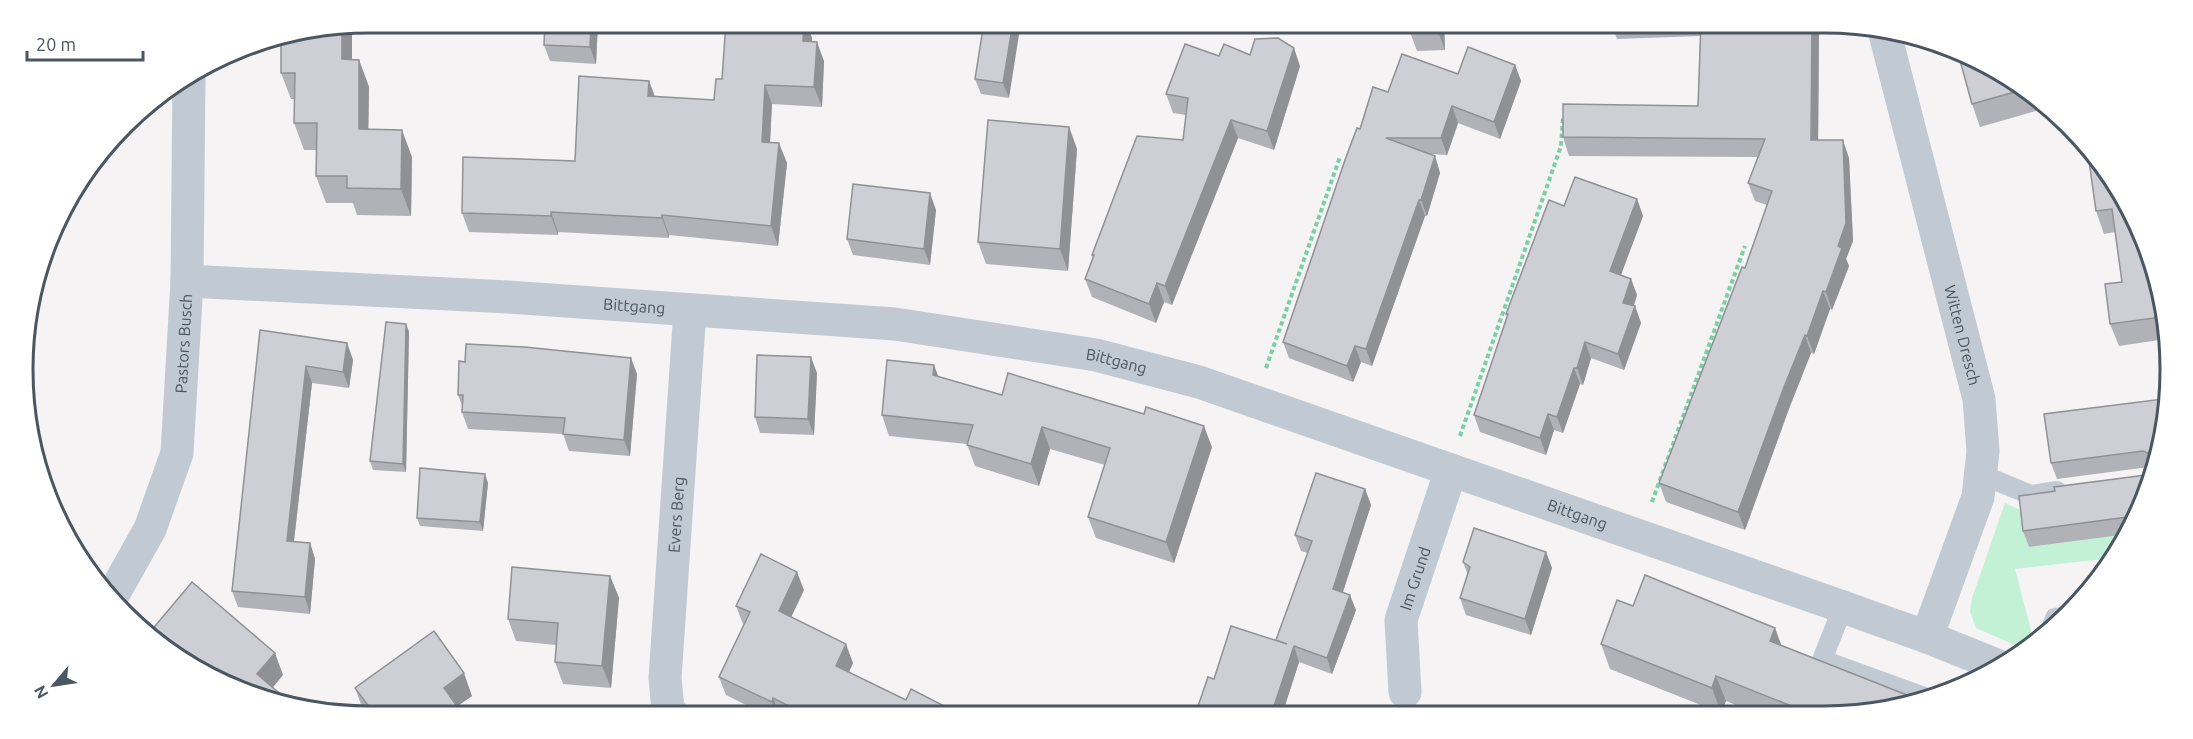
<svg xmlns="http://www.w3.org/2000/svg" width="2193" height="739" font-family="Ubuntu,sans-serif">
	<rect width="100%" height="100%" fill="#f5f3f3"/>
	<polygon fill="#c3f1d5" points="2005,503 2024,512 2128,534 2124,543 2112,558 2015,569 2033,638 2022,648 1976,628 1970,612 1972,598"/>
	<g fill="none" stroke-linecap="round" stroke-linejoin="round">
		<g stroke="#7ad0a6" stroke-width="4" stroke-dasharray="4.5 3" stroke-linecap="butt">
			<polyline points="1266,368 1340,157"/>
			<polyline points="1460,436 1561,146 1563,116"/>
			<polyline points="1652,502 1745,246"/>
		</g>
		<g stroke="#c1cad2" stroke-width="20">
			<polyline points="1980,474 2031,495 2057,491"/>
			<polyline points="1843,607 1822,660 1924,697"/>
			<polyline points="2050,632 2055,618 2063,617"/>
		</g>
		<g stroke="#c1cad2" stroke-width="33">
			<path id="s1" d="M1884 30 1979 399 1983 451 1978 497 1927 637"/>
			<path id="s2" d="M187 281 508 297 895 324 1096 355 1199 382 1843 607 1927 637 1999 666"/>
			<path id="s3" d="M113 595 150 529 177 453 187 281 189 79"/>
			<path id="s4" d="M1405 692 1401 620 1451 470"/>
			<path id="s5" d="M674 716 668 709 665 678 690 310"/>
		</g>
	</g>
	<g fill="#b0b2b7">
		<polygon points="545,22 598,22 596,64 550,61 544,45"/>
		<polygon points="726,22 806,22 812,38 812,42 824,61 822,107 772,104 770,142 787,163 778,246 669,235 669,238 558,232 558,235 469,232 462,213 575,161 649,81 655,97 714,100 722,79"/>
		<polygon points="984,22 1009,98 981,94 975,79"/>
		<polygon points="1444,22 1445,50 1417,51 1410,32"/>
		<polygon points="1611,22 1816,22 1819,29 1818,140 1849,158 1853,241 1846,259 1849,266 1832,310 1830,309 1814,354 1811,353 1790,406 1745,530 1666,502 1659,483 1745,268 1767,205 1755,201 1748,183 1758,157 1569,156 1563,137 1698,106 1700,36 1617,39"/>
		<polygon points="352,26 352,60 359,60 369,87 368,129 412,157 411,216 357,215 353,203 326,203 316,176 317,150 304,150 294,123 295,99 291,99 281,73 281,40"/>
		<polygon points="1219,56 1300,66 1274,150 1238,138 1172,305 1164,302 1156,323 1092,297 1085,279 1093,258 1092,255 1183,140 1186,115 1173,113 1166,94"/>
		<polygon points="1959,57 2034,94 2046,108 1980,127 1972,104"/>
		<polygon points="1515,65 1521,81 1500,139 1458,123 1447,155 1429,154 1435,156 1440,173 1427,216 1425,216 1372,366 1361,362 1353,382 1289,358 1283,342 1360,129 1388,92 1458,74"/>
		<polygon points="1069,127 1077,149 1068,271 986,264 978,242"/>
		<polygon points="2093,160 2167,324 2166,342 2166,339 2119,346 2110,324 2122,282 2115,232 2104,234 2096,211"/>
		<polygon points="1637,199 1643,216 1621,275 1631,279 1637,295 1634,306 1635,306 1641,323 1624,370 1591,358 1583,385 1580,384 1563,433 1554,430 1546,455 1480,432 1474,415 1507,316 1506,314 1564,206"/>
		<polygon points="936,210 930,265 853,255 847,239"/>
		<polygon points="406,324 409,332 406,472 373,470 370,461"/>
		<polygon points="260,330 347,343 353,360 349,388 312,383 294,542 310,543 315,559 310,614 238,607 232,591"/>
		<polygon points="817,373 814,435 760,433 755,417"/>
		<polygon points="637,374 630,456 569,451 563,434 468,429 462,412 463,408 458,395"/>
		<polygon points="938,377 1002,395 1212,447 1174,563 1096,538 1088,517 1105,465 1050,449 1039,486 975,466 967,444 889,436 882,415"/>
		<polygon points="2163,399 2159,459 2128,534 2029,547 2023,531 2055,491 2146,475 2152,472 2154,469 2149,467 2057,479 2051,463"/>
		<polygon points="488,483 483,531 420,526 417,518"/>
		<polygon points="1365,489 1371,505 1343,592 1356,610 1332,674 1299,662 1282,715 1195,715 1214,679 1276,640 1308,553 1301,551 1295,535"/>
		<polygon points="1546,552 1552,568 1531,635 1466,615 1460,598 1468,575 1463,562"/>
		<polygon points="610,576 619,598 611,688 563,684 555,662 556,645 516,641 508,619"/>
		<polygon points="804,590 791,617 853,663 849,672 906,700 950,715 768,716 726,695 719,677 744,625 743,624 736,606"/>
		<polygon points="1775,628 1781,645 1868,714 1758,714 1726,701 1721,713 1610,669 1601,644"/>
		<polygon points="355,688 472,696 457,706 464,716 368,716 363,710"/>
	</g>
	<g fill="#909195">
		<polygon points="591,22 598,22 596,64 590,47"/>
		<polygon points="804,22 806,22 812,38 810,61 803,41"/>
		<polygon points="1013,22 1021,22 1009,98 1003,83"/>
		<polygon points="1438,22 1444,22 1445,50 1438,31"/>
		<polygon points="1812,22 1816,22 1819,29 1818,158 1811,140"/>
		<polygon points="352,26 352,86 342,59 342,28"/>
		<polygon points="817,42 824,61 822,107 814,87"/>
		<polygon points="1294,48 1300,66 1274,150 1267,131"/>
		<polygon points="359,60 369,87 368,156 359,129"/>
		<polygon points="1515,65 1521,81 1500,139 1494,122"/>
		<polygon points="649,81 656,100 648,96"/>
		<polygon points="765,85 772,104 769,161 762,142"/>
		<polygon points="1452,106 1458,123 1447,155 1441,138"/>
		<polygon points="1231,120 1238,138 1172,305 1165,286"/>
		<polygon points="1069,127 1077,149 1068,271 1060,249"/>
		<polygon points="402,130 412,157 411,216 401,189"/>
		<polygon points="1843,140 1849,158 1853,241 1846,259 1849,266 1832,310 1826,292 1838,246"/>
		<polygon points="779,143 787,163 778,246 771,226"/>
		<polygon points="1435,156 1440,173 1427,216 1421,200"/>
		<polygon points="930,193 936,210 930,265 924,249"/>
		<polygon points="1637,199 1643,216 1616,288 1610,271"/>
		<polygon points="1419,200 1425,216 1372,366 1366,349"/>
		<polygon points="551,212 558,232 558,235 551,216"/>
		<polygon points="662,215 669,235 669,238 662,218"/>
		<polygon points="1631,279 1637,295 1629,319 1623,303"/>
		<polygon points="1157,283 1164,302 1156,323 1149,304"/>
		<polygon points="1823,291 1830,309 1814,354 1807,336"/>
		<polygon points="1635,306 1641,323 1624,370 1618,354"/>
		<polygon points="406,324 409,332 406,472 403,464"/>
		<polygon points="1805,335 1811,353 1790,406 1745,530 1738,512 1784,387"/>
		<polygon points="1585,342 1591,358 1583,385 1577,368"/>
		<polygon points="347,343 353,360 349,388 343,372"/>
		<polygon points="1355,346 1361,362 1353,382 1347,366"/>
		<polygon points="811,357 817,373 814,435 808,419"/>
		<polygon points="631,358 637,374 630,456 624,440"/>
		<polygon points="934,365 942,386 933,375"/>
		<polygon points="306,366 312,383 292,557 287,541"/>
		<polygon points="1574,368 1580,384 1563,433 1557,417"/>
		<polygon points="1548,414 1554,430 1546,455 1540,438"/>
		<polygon points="1204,426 1212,447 1174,563 1166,542"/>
		<polygon points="1042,427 1050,449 1039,486 1031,464"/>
		<polygon points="485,474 488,483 483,531 480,522"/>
		<polygon points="1365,489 1371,505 1339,604 1333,589"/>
		<polygon points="310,543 315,559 310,614 305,597"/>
		<polygon points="1546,552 1552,568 1531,635 1525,619"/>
		<polygon points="797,572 804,590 785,630 779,611"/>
		<polygon points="610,576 619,598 611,688 602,666"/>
		<polygon points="1350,595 1356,610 1332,674 1327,658"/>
		<polygon points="1775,628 1784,653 1770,641"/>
		<polygon points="846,644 853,663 843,685 836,666"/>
		<polygon points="1294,646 1299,662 1282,715 1271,715"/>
		<polygon points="275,653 283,675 265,697 257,674"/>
		<polygon points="464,673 472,696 452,710 444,688"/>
		<polygon points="1716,676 1726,701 1721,713 1712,688"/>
		<polygon points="773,698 780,716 776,716 772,702"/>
		<polygon points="948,708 950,715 944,715"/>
	</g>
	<g fill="#cdcfd5" stroke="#909195" stroke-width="1.5">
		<polygon points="545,22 591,22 590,47 544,45"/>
		<polygon points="726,22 804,22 803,41 817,42 814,87 765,85 762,142 779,143 771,226 662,215 662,218 551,212 551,216 462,213 463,157 575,161 579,76 649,81 648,96 714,100 716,79 722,79"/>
		<polygon points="984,22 1013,22 1003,83 975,79"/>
		<polygon points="1410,22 1438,22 1438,31 1410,32"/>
		<polygon points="1701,22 1812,22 1811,140 1843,140 1846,223 1838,246 1842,248 1826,292 1823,291 1807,336 1805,335 1784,387 1738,512 1659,483 1742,267 1745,268 1772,191 1748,183 1765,139 1563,137 1563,104 1698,106"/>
		<polygon points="342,28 342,59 359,60 359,129 402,130 401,189 347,188 347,176 316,176 317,123 294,123 295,73 281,73 281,40"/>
		<polygon points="1278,38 1294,48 1267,131 1231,120 1165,286 1157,283 1149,304 1085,279 1094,255 1092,255 1137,136 1183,140 1188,98 1166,94 1185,44 1219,56 1224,44 1250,55 1255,39"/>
		<polygon points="1468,47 1515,65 1494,122 1452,106 1441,138 1386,138 1435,156 1421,200 1419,200 1366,349 1355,346 1347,366 1283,342 1345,160 1357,128 1360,129 1373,87 1388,92 1402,54 1458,74"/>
		<polygon points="1959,57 2025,89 1972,104"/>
		<polygon points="988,120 1069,127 1060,249 978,242"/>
		<polygon points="2093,160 2124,196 2167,324 2167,333 2163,334 2161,317 2110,324 2105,284 2122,282 2112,209 2096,211 2089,161"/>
		<polygon points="1575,177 1637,199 1610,271 1631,279 1623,303 1635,306 1618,354 1585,342 1577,368 1574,368 1557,417 1548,414 1540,438 1474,415 1508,314 1506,314 1549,200 1564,206"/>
		<polygon points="853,184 930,193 924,249 847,239"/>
		<polygon points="386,322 406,324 403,464 370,461"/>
		<polygon points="260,330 347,343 343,372 306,366 287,541 310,543 305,597 232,591"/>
		<polygon points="466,344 525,347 631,358 624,440 563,434 565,418 462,412 463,395 458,395 459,361 465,362"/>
		<polygon points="757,355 811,357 808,419 755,417"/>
		<polygon points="887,360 934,365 933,375 1002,395 1008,373 1144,414 1146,407 1204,426 1166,542 1088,517 1110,448 1042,427 1031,464 967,445 973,425 882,415"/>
		<polygon points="2163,399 2159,459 2135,516 2023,531 2019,496 2055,491 2054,487 2146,475 2152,472 2155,467 2156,461 2153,455 2143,451 2051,463 2044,414"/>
		<polygon points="420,468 485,474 480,522 417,518"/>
		<polygon points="1316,473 1365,489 1333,589 1350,595 1327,658 1294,646 1271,715 1195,715 1208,677 1214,679 1231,626 1287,644 1276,640 1312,541 1295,535"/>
		<polygon points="1474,528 1546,552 1525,619 1460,598 1470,567 1463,562"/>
		<polygon points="761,554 797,572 779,611 846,644 836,666 906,700 911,689 948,708 944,715 809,716 773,698 772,702 719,677 750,612 736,606"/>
		<polygon points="512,567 610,576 602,666 555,662 558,623 508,619"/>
		<polygon points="1645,575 1775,628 1770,641 1917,699 1868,714 1797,714 1799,709 1716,676 1712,688 1601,644 1617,600 1633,606"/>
		<polygon points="192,582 275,653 257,674 292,704 290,706 280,705 176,658 150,632"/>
		<polygon points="434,631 464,673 444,688 464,716 376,716 355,688"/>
	</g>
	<g text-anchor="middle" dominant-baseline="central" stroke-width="5" stroke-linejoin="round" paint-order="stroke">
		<g font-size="16" fill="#4a5661" stroke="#fff">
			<text stroke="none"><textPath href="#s2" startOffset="448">Bittgang</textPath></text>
			<text stroke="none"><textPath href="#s1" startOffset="315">Witten Dresch</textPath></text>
			<text stroke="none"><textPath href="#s3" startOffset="266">Pastors Busch</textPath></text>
			<text stroke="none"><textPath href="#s2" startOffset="934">Bittgang</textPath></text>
			<text stroke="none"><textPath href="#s5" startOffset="204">Evers Berg</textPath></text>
			<text stroke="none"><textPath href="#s2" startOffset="1420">Bittgang</textPath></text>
			<text stroke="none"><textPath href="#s4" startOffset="116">Im Grund</textPath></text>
		</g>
	</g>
	<path d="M0 0H2193V739H0ZM369 33H1824A336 336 0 0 1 2160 369V370A336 336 0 0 1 1824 706H369A336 336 0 0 1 33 370V369A336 336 0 0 1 369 33Z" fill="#fff" fill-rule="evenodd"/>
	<path fill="none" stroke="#4a5661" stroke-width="3" d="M369 33H1824A336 336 0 0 1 2160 369V370A336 336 0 0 1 1824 706H369A336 336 0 0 1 33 370V369A336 336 0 0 1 369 33Z"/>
	<g transform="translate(54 685) rotate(241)" stroke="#ffffff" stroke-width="4.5" paint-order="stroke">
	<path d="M0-4.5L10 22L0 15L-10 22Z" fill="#4a5661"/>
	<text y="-9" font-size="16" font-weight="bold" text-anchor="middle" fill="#4a5661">N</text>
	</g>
	<path d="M27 51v9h116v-9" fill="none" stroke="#4a5661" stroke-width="3"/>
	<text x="36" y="51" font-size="18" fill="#4a5661" stroke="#ffffff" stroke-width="4.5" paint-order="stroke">20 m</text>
</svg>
